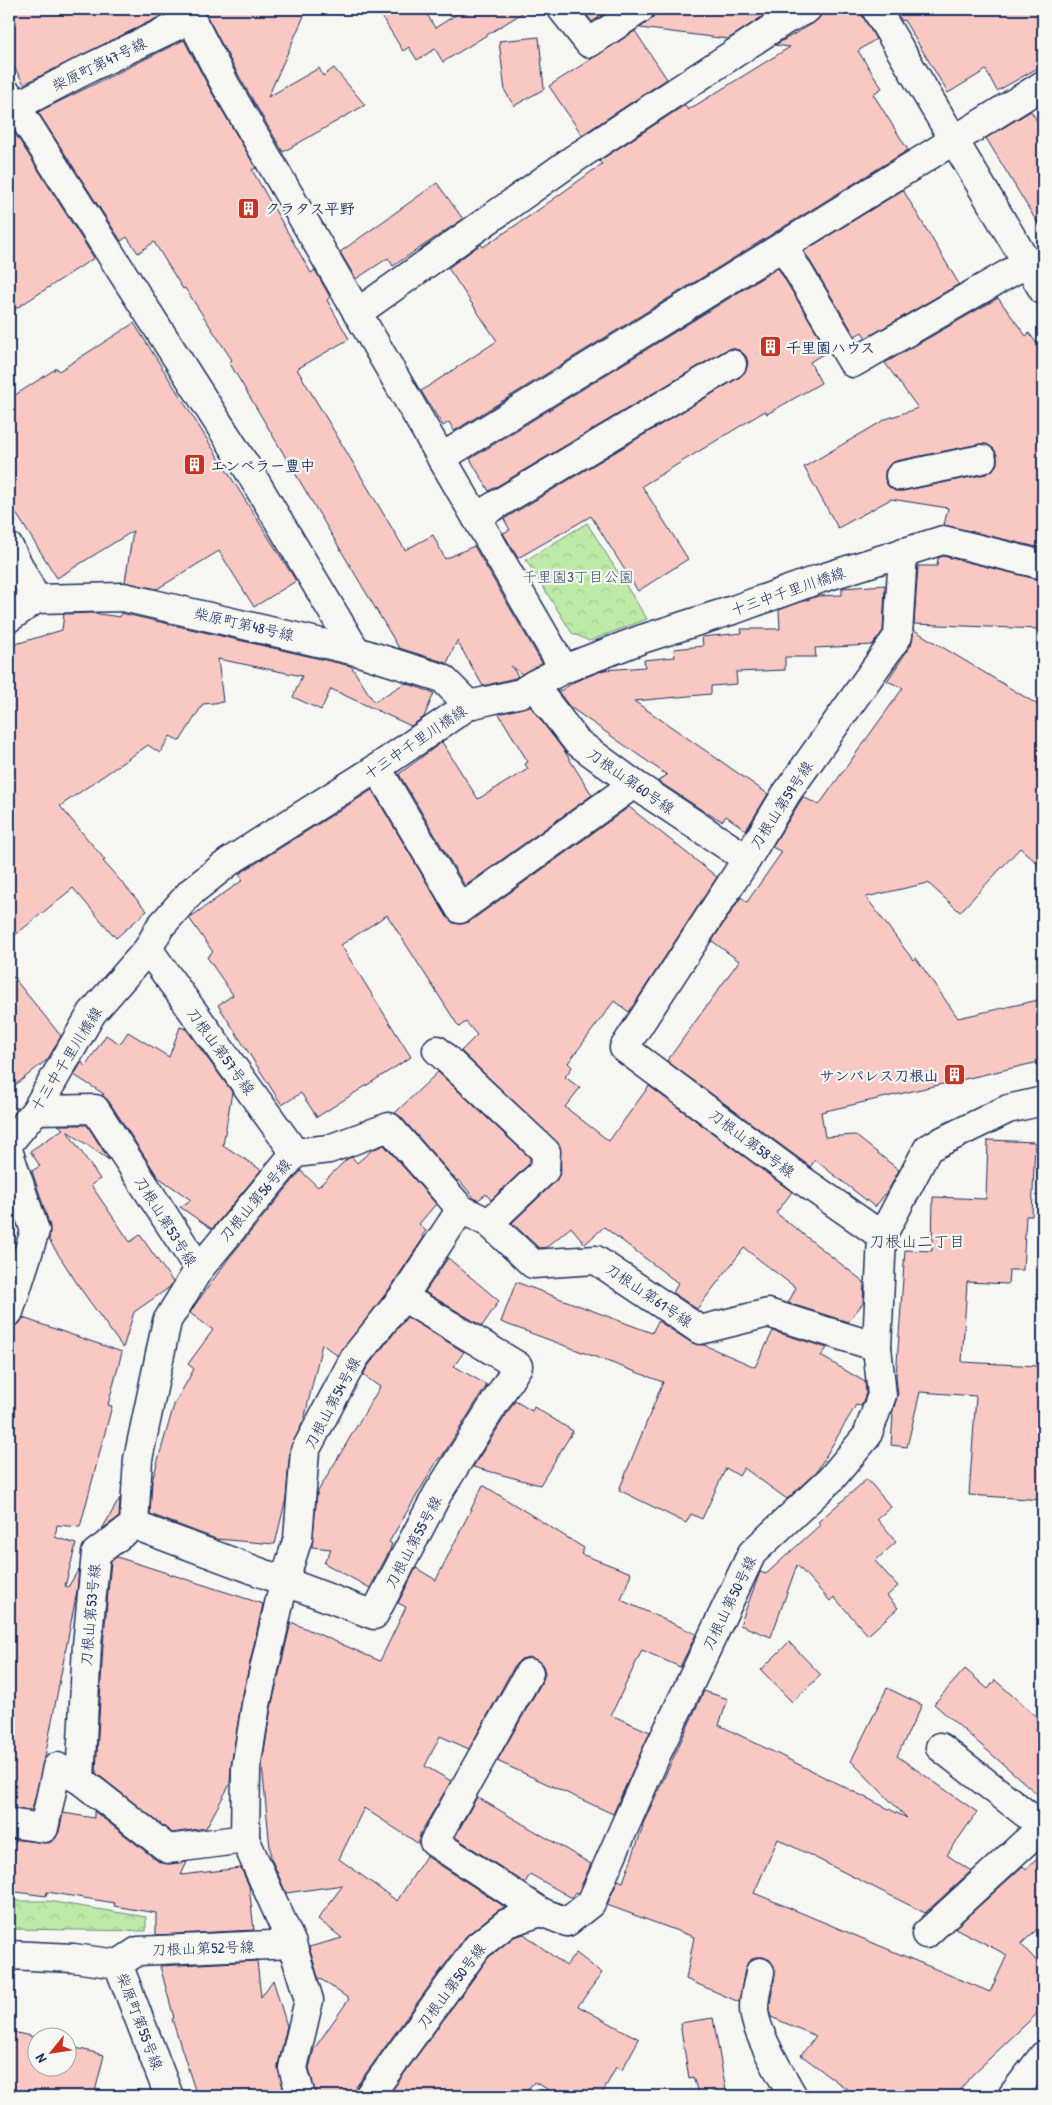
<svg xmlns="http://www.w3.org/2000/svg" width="1052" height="2105" font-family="'Patrick Hand','Klee One',sans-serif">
	<defs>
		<pattern id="forest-crowns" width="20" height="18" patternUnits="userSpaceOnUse" patternTransform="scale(1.25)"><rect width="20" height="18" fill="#beeaa7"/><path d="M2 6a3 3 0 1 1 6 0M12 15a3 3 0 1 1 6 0" fill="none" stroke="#a3c992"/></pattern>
	</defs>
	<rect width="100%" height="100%" fill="#f6f6f2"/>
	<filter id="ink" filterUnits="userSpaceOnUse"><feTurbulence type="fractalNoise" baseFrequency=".02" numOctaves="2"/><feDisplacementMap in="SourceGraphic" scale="10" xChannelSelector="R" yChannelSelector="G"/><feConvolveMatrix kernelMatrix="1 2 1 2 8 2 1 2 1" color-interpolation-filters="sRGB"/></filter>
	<g filter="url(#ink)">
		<g fill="url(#forest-crowns)" stroke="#6c8c82">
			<polygon points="587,523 647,619 589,641 572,633 526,560"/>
			<polygon points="9,1901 48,1901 146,1917 146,1931 9,1929"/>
		</g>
		<g fill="#f9c8c3" stroke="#1b2f5e" fill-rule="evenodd">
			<polygon points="9,9 170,9 171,11 24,84 9,58"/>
			<polygon points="203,9 307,9 268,97 319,68 323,76 334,68 365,105 283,152 240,78"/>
			<polygon points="377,9 424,9 435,28 465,9 529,9 443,62 435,49 417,60 409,47 403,51"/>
			<polygon points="582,9 612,9 592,22"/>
			<polygon points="656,9 774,9 728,39 640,28 654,16"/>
			<polygon points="822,9 860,9 863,17 876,39 858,51 882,88 873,94 908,150 454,431 449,422 443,426 421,391 497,341 448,268 481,244 483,247 534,213 602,164 599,161 685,105 688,110 790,47 775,45 814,23 820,17"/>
			<polygon points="894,9 1043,9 1043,65 997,91 986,70 948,93 904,20 902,21"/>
			<polygon points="635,31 667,79 582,135 549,86"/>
			<polygon points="539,37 544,89 514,106 505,91 499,41"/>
			<polygon points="184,40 212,93 256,168 252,170 311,273 315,270 330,297 327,300 349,339 297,369 405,550 433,535 445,559 474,546 542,663 522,674 511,666 518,676 515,678 483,686 457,641 447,663 399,648 229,362 232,360 200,311 185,288 183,289 154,242 138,253 127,237 121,241 38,112"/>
			<polygon points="1031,111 1043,131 1043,232 986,138"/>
			<polygon points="11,127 94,258 9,313 9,128"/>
			<polygon points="437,183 463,219 393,266 388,258 356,279 340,252"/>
			<polygon points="903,190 959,284 866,338 862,332 855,336 804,251"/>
			<polygon points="778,268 828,351 810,362 821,383 767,414 765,411 642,486 688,559 638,591 591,516 518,558 503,533 510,530 504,519 740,377 746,371 748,363 746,356 739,350 731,348 724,351 489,491 470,459"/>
			<path d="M998 298 1026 336 1029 333 1043 352V539L1041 538V548L944 525 948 508 891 499 838 528 804 467 886 419 918 408 885 363ZM979 444H987L994 449 997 455V464L992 471 986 474 903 491H895L888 486 885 480V471L890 464 896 461Z"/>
			<polygon points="134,323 296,581 254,607 219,551 157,589 125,582 133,531 57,578 9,502 9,399 57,368 59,371"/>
			<polygon points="943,556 1040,580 1039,629 914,624 918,566 937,566 938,558"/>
			<polygon points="885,585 883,631 872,645 815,648 816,657 785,657 785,670 736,672 737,684 711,686 711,694 634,701 768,794 746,830 726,816 722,821 705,812 658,781 667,775 570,707 557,690 559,689 560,691 576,681 604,670 645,667 644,660 675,657 674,649 703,646 702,637 742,633 741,629 780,629 779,610 818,596 842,595 842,588"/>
			<polygon points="92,613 120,617 121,613 351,666 374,702 405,683 434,693 424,717 411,726 331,689 321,710 293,697 302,676 218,659 223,702 203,704 180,741 170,736 160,753 148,745 60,806 105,860 103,861 147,911 116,938 73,888 9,940 9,646 62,630 64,614"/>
			<polygon points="914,630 1043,708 1043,868 1020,848 960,912 928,883 866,897 913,960 916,958 958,1018 1043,999 1043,1061 821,1112 825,1137 855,1135 899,1170 889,1189 875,1207 815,1160 810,1167 808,1165 667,1061 739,961 712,941 741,897 747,902 782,852 772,847 803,797 819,805 903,688 887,681 911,645"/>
			<polygon points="530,706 565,752 592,795 465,886 399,774 442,742 478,799 528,769 525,764 528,762 499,714"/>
			<polygon points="372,790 447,917 453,923 462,924 469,922 629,807 717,877 629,1012 614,1001 568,1063 572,1067 565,1077 580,1088 565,1107 609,1141 649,1086 792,1192 776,1213 864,1282 863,1303 848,1322 788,1303 796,1288 744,1248 697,1309 673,1293 678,1283 604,1227 585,1244 571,1227 547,1247 539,1248 512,1223 556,1181 561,1171 560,1146 461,1051 477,1035 466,1022 459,1027 387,915 341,945 411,1057 317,1117 301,1093 282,1105 218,1005 233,995 207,957 213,952 189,918 243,880 239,874"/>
			<polygon points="9,972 61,1036 48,1059 9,1090"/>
			<polygon points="180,1027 186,1029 232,1092 223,1145 261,1170 212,1229 180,1207 191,1200 158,1177 108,1100 102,1095 104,1094 74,1075 82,1062 85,1067 106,1035 120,1044 128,1032 169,1057"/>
			<polygon points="438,1072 530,1158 530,1163 491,1200 486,1194 478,1200 475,1199 459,1180 457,1181 401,1117 395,1113"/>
			<polygon points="58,1125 87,1125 109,1160 67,1131 100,1179 91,1185 130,1242 140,1235 173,1282 170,1287 134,1312 123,1348 80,1288 49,1240 50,1226 32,1171 40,1166 30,1151 63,1129"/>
			<polygon points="988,1140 1035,1142 1032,1216 1026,1216 1023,1270 1009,1270 1008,1284 967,1282 962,1362 1038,1366 1038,1370 1043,1371 1043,1500 969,1495 976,1396 920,1392 907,1447 891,1445 893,1415 892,1414 898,1394 896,1377 905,1250 932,1251 933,1197 986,1199"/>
			<polygon points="384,1145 436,1204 419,1224 426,1231 422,1236 424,1237 390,1288 338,1356 322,1344 304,1420 290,1449 286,1498 275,1544 216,1539 150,1514 152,1481 174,1405 194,1369 188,1364 213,1330 190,1313 195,1305 229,1258 301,1171 318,1187 347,1159 352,1157 357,1163 372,1150"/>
			<polygon points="448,1258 499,1301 482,1326 425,1292"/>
			<polygon points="516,1282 652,1333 658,1321 692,1343 704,1345 755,1367 773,1331 827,1348 821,1356 865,1382 866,1393 861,1406 856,1405 817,1471 787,1499 744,1468 739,1476 726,1468 702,1519 691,1514 686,1523 619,1490 663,1382 501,1322"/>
			<polygon points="407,1317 464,1352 454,1366 487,1385 441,1458 439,1458 389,1542 392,1544 389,1552 370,1588 324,1563 331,1549 312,1547 317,1493 380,1387 363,1375 368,1366"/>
			<polygon points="23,1318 122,1352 108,1405 112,1406 80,1527 57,1525 55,1537 76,1544 65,1586 68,1587 79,1569 77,1591 45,1757 32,1810 9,1808 9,1327 19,1324"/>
			<polygon points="515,1401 532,1411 534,1407 573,1431 540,1485 473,1467"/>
			<polygon points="867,1479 891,1507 877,1519 896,1542 875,1561 898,1586 887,1596 898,1608 868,1635 834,1597 830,1601 797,1565 771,1637 740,1625 760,1572 766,1574 821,1524 818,1522"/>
			<polygon points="483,1485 584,1548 581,1554 631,1573 621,1600 696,1634 680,1667 642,1650 611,1715 650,1732 613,1814 497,1761 543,1680 545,1673 543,1665 537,1660 529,1657 521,1659 515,1665 469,1749 440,1736 425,1766 451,1781 420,1834 419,1844 364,1808 339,1859 397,1901 426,1856 505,1907 497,1911 465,1937 356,2087 354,2096 316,2096 309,2068 314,2049 349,1999 318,1977 309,1947 342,1938 318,1919 343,1885 286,1893 271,1858 262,1765 271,1708 291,1622 380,1661 406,1607 398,1603 416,1568 436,1580"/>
			<polygon points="120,1498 119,1517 102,1529"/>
			<polygon points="117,1557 263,1604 241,1703 231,1766 230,1784 206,1828 172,1833 96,1773 103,1646 111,1561"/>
			<polygon points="789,1642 821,1675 792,1702 761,1670"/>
			<polygon points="965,1669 988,1689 995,1680 1043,1723 1043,1799 934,1704"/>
			<polygon points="887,1688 922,1705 897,1756 977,1812 947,1855 971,1871 925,1913 778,1839 754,1893 990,1992 1007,1955 955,1928 1023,1866 1026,1869 1043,1854 1043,1924 1021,1944 1043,1968 1043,2008 972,2075 955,2096 856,2096 801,2055 816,2036 771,2017 770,2004 775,1974 774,1966 770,1960 763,1957 755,1957 748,1962 745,1969 739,2002 686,1979 694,1937 607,1905 618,1880 623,1882 643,1827 642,1826 704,1691 728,1699 719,1725 907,1818 851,1761"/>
			<polygon points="477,1797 591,1864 578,1893 575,1892 572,1898 530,1874 525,1883 455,1837"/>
			<polygon points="94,1811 159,1862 170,1864 187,1862 181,1875 241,1868 249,1886 254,1930 156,1935 156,1913 114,1906 115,1903 47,1892 46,1896 9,1891 9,1839 49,1843 55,1839 59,1832 63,1813 94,1818"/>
			<polygon points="524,1934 566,1966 576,1953 602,1973 578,2006 639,2039 622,2070 616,2067 601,2096 561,2096 534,2082 523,2096 388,2096 489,1957 514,1937"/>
			<polygon points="257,1961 261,1997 273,1980 287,2026 278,2065 285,2096 197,2096 172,2019 174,2018 160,1966"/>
			<polygon points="713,2018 727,2096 699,2096 693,2077 689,2078 680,2023"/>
			<polygon points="9,2031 38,2038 38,2068 68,2068 68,2046 104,2055 94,2096 38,2096 9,2089"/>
		</g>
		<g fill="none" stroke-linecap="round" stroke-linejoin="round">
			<defs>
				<g id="street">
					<polyline points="186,9 226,86 564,669"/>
					<polyline points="562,9 589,43 640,9"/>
					<polyline points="876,9 1043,290"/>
					<polyline points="9,95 249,471 356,651"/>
					<polyline points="9,110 89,68 191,19"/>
					<polyline points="783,246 853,363 1027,263"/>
					<polyline points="357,313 574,159 785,20 807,9"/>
					<polyline points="441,458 1043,85"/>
					<polyline points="900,476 982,459"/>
					<polyline points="476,517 732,364"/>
					<polyline points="9,547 36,599"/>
					<polyline points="9,618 36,599 123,597 356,651 442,678 469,705"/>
					<polyline points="533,685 577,742 634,784 747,859"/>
					<polyline points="377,768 460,909 634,784"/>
					<polyline points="148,949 295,1153"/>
					<polyline points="36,1110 95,1109 199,1269 167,1321 138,1459 134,1525 96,1553 87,1645 80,1780 168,1849 245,1839 292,1944 309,2000 293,2068 301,2096"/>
					<polyline points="9,1143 36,1110 92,1013 148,949 160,927 191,892 230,861 377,768 469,705 521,693 533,685 564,669 642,639 736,609 819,579 943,540 1043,565"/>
					<polyline points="9,1153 35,1231 9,1312"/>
					<polyline points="489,1223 533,1264 596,1260 700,1330 768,1313 877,1347"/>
					<polyline points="882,1236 799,1178 624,1048 747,859 786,794 898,636 903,552"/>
					<polyline points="199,1269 295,1153 329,1149 389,1127 461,1209"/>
					<polyline points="134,1525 374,1615 438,1493 518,1366 403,1297"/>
					<polyline points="529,1673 434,1842 541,1912"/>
					<polyline points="940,1747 1043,1827"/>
					<polyline points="9,1823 44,1828 57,1767 80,1780"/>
					<polyline points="245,1839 246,1768 256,1705 284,1582 298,1538 305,1451 355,1357 403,1297 461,1209 489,1223 545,1170 546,1152 437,1050"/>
					<polyline points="926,1934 1042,1827"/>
					<polyline points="9,1955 73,1958 118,1964 169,2096"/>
					<polyline points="118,1964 138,1951 292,1944"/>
					<path d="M760 1972C758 1984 754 1996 754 2007 753 2029 782 2077 793 2096"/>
					<polyline points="369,2096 478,1946 507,1923 541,1912 567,1922 591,1903 657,1753 752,1553 831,1479 867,1436 882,1395 877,1347 882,1236 928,1148 1008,1109 1043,1101"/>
					<polyline points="1012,2096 1043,2056"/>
				</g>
			</defs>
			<use href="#street" stroke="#1b2f5e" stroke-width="31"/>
			<use href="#street" stroke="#f6f6f2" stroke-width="28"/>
		</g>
	</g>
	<defs>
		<symbol id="building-square" viewBox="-11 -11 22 22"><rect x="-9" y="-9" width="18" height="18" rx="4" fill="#c8321e" stroke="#f6f6f2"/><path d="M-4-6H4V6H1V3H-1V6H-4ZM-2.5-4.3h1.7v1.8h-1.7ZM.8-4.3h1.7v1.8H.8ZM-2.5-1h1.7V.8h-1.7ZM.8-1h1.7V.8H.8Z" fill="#fff"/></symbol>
	</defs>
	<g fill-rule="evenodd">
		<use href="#building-square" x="236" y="196" width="25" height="25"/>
		<use href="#building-square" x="758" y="334" width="25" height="25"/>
		<use href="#building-square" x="182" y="452" width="25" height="25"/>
		<use href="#building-square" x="942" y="1062" width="25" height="25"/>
	</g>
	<g text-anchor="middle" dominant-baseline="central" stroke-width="4.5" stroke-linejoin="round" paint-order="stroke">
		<g font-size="15" fill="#1b2f5e" stroke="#f6f6f2">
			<text transform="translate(99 64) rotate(-26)">柴原町第47号線</text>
			<text transform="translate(788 591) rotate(-19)">十三中千里川橋線</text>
			<text transform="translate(244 624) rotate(13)">柴原町第48号線</text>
			<text transform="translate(415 742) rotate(-34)">十三中千里川橋線</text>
			<text transform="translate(631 781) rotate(35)">刀根山第60号線</text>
			<text transform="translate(781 805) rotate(-57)">刀根山第59号線</text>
			<text transform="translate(221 1051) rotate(54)">刀根山第57号線</text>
			<text transform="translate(66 1059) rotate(-58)">十三中千里川橋線</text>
			<text transform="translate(752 1143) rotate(37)">刀根山第58号線</text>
			<text transform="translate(255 1200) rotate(-50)">刀根山第56号線</text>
			<text transform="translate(166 1221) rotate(58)">刀根山第53号線</text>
			<text transform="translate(649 1295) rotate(34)">刀根山第61号線</text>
			<text transform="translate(332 1403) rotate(-62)">刀根山第54号線</text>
			<text transform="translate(413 1542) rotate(-62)">刀根山第55号線</text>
			<text transform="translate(729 1603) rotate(-64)">刀根山第50号線</text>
			<text transform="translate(90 1615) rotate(-85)">刀根山第53号線</text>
			<text transform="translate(203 1948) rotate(-2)">刀根山第52号線</text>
			<text transform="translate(451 1986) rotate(-53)">刀根山第50号線</text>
			<text transform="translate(140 2021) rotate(69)">柴原町第55号線</text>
		</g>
		<g font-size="15" font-weight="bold" fill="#1b2f5e" stroke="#f6f6f2" text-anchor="start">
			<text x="265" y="208">クラタス平野</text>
			<text x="786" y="347">千里園ハウス</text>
			<text x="210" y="465">エンペラー豊中</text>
			<text x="939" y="1075" text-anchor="end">サンパレス刀根山</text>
		</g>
		<g font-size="15" fill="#3c546d" stroke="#f6f6f2">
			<text x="578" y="576">千里園3丁目公園</text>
		</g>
		<g font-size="16" fill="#1b2f5e" stroke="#f6f6f2">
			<text x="917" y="1241">刀根山二丁目</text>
		</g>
	</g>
	<rect width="1052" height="2105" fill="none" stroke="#f6f6f2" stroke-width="30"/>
	<rect x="15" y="15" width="1022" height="2075" fill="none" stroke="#1b2f5e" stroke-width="2" filter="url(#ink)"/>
	<g transform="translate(52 2052) rotate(240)"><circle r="24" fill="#f6f6f2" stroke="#9ea6b7"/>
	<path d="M0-4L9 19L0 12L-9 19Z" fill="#c8321e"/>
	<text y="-8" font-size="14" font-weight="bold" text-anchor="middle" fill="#1b2f5e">N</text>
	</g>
</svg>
